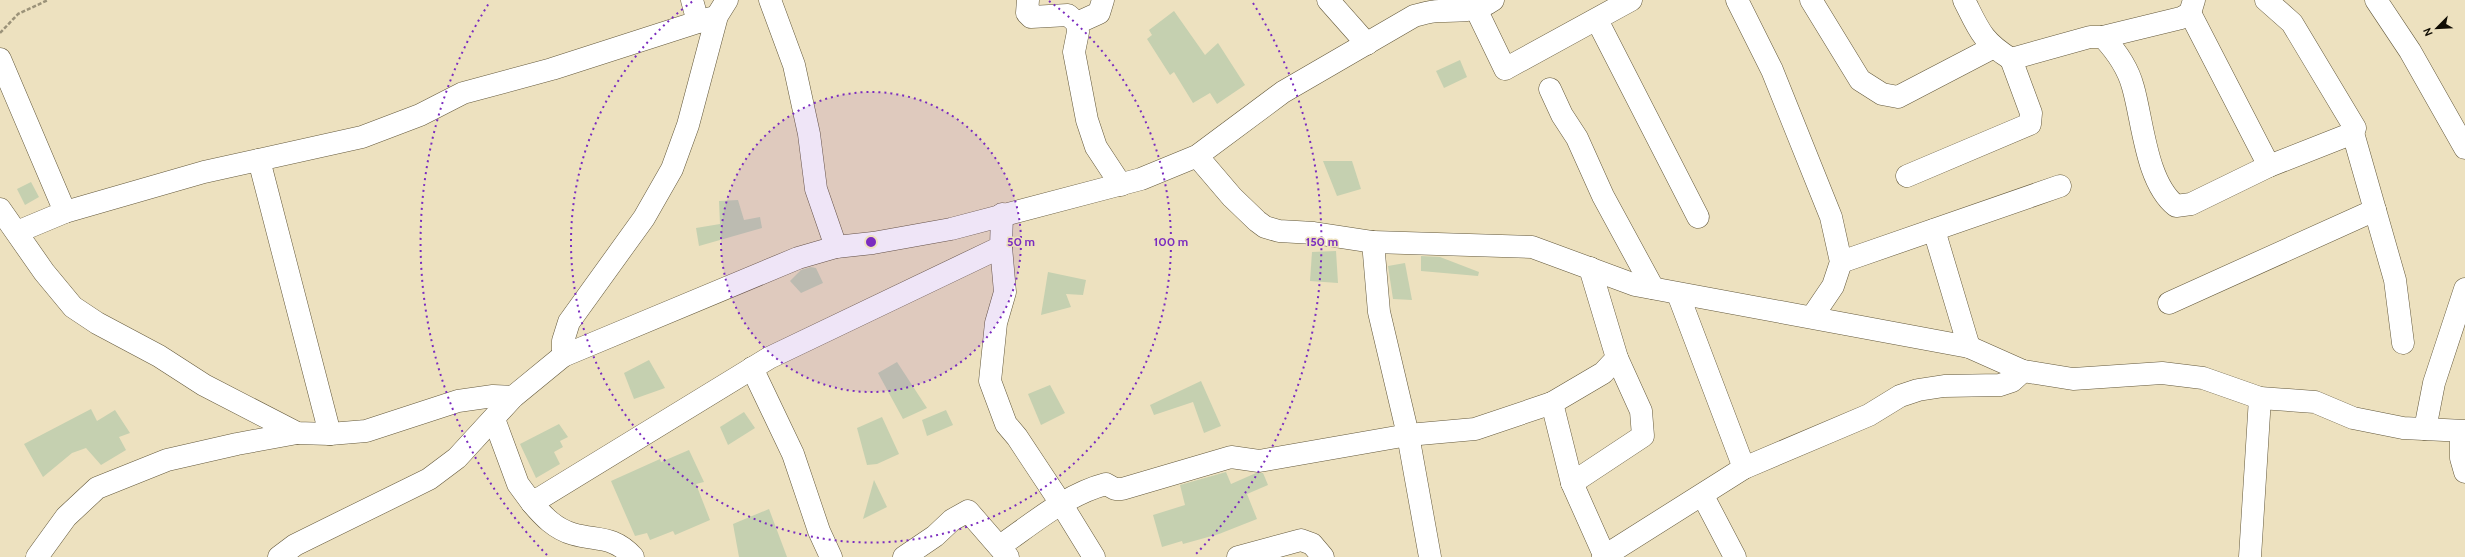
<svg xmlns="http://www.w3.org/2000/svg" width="2465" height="557" font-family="Cabin,sans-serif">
	<rect width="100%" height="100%" fill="#ede1bf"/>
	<g fill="#c5d0b0">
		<polygon points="1174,11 1205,55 1218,43 1245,85 1217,104 1210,93 1193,103 1174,72 1170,75 1147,39 1152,35 1149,30"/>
		<polygon points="1460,60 1467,77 1444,88 1436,71"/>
		<polygon points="1323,161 1352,161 1361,189 1337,196"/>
		<polygon points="31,182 39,197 25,205 17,189"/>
		<polygon points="738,200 744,220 760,217 762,228 699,246 696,228 720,224 719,201"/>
		<polygon points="1336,251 1338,283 1310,281 1312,252"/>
		<polygon points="1421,256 1440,257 1479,272 1478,276 1421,271"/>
		<polygon points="1405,263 1412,300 1393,299 1388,266"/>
		<polygon points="811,267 816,268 823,283 801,293 790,281 801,270"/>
		<polygon points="1048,272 1086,280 1083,295 1066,294 1071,307 1041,315"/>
		<polygon points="649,360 665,388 634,399 624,373"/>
		<polygon points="897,362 927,408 903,419 878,373"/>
		<polygon points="1201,381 1221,426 1204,433 1193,402 1154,415 1150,405"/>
		<polygon points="1050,385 1065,413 1041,425 1028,394"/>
		<polygon points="91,409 97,421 115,410 130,433 119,437 126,450 101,465 86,448 72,453 43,477 24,444"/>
		<polygon points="946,410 953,425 927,436 922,420"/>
		<polygon points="744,412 755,428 728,445 720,427"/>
		<polygon points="882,417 899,454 877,464 867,465 857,428"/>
		<polygon points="559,424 568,437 560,441 563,447 554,452 560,464 536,478 520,444"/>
		<polygon points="689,450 704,482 696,484 710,520 675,535 673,531 650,540 647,533 635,536 611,481 660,459 661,462"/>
		<polygon points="1226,472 1231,484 1256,473 1263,473 1268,485 1247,494 1257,519 1219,534 1183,544 1182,541 1162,547 1153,515 1185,505 1180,485"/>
		<polygon points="874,480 887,507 863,519"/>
		<polygon points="769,509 787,557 739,557 733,524"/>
	</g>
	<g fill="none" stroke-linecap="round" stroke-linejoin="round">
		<defs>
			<g id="minor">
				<polyline points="692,0 698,22 711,18"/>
				<polyline points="770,0 794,65 809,134 816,189 836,247"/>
				<polyline points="1028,0 1027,13 1031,17 1068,15 1077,23 1078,32 1074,52 1087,120 1096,147 1121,185"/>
				<polyline points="1328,0 1367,44"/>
				<polyline points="1737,0 1772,70 1831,217 1841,262 1833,286 1812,317"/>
				<polyline points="1811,0 1860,80 1882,94 1898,97 1992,48"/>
				<path d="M1964 0C1979 30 1982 41 2011 59L2090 37H2103C2116 51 2128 68 2133 87 2143 122 2146 182 2176 206L2191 204 2269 166 2353 133 2355 128 2292 23 2266 0"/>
				<polyline points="2376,0 2410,51 2465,148"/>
				<polyline points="1476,9 1505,69 1631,0"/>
				<polyline points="2190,13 2269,166"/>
				<polyline points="1597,20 1698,217"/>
				<polyline points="1077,23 1099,13 1103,0"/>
				<polyline points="2103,37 2181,18 2190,13 2194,0"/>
				<polyline points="0,59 65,212 17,232"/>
				<polyline points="1550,89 1562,115 1577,138 1603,196 1653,288"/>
				<polyline points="2353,133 2395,280 2403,343"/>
				<polyline points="1197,156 1232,197 1257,221 1265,227 1279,231 1314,233 1373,242 1532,247 1635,285 1969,347 2023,371 2073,379 2162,373 2203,378 2260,398 2315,402 2353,418 2403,428 2465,431"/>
				<polyline points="259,160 330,434"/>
				<polyline points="1907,176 2030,124 2031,113 2011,59"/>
				<polyline points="0,209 44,272 73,307 97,323 159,356 204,385 297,433 330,434 366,431 458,401 493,396 513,397"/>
				<polyline points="65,212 204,172 362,137 420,115 463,93 552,69 698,22"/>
				<polyline points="1934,230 1969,347"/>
				<polyline points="1373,242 1379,312 1408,435 1430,557"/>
				<polyline points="1001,247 1005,292 996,323 990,381 1006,424 1017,437 1062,505 1094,557"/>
				<polyline points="1841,262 2060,186"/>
				<polyline points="1678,294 1744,468"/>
				<polyline points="2169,303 2375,210"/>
				<polyline points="563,356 563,341 569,322 644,218 672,169 688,125 717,16 727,0"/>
				<polyline points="752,368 793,454 819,531 831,557"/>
				<polyline points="1552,403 1572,483 1605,557"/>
				<polyline points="494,419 518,484 532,503 769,358 1001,247 1002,214"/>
				<polyline points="2425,429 2434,383 2465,289"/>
				<polyline points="2461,432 2461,458 2465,472"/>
				<polyline points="1572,483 1643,436 1641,411 1617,358"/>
				<polyline points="1703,496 1735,557"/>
				<path d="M532 503C543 516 555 529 573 534 597 541 613 535 633 557"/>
				<path d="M1000 546C1032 524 1067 494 1106 484L1115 489H1122L1231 457 1259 461 1408 435 1475 429 1552 403 1603 373 1617 358 1590 268"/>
				<polyline points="37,557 66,517 97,488 167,460 237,444 297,433"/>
				<path d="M279 557 295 545 429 479 457 458 513 397 563 356 798 258 836 247 873 243 951 229 1141 179 1197 156 1283 92 1414 16C1422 14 1431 11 1439 11 1459 11 1476 12 1493 0"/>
				<polyline points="904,557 935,536 952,520 968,511 1008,557"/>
				<polyline points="1238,557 1301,540 1312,544 1323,557"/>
				<polyline points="1603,557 1744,468 1869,415 1900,396 1918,390 1944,386 2000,385 2012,381 2023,371"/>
				<polyline points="2250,557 2260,398"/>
			</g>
		</defs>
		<use href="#minor" stroke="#63583b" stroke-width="23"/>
		<polyline stroke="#9b9279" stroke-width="2.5" stroke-dasharray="4 2" stroke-linecap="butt" points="0,33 18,14 48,0"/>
		<use href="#minor" stroke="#fff" stroke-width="22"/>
	</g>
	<circle cx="871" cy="242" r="150" fill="#7b2cbf" fill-opacity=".12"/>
	<g fill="none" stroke="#7b2cbf" stroke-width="2" stroke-dasharray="2 4">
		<circle cx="871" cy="242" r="150"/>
		<path d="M1049 1A300 300 0 1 1 693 1"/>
		<path d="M547 555A451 451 0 0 1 489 3M1253 3A451 451 0 0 1 1195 555"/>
	</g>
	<circle cx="871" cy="242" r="6" fill="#7b2cbf" stroke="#ede1bf" stroke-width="2"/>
	<g font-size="12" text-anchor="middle" font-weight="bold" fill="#7b2cbf" stroke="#ede1bf" stroke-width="3" stroke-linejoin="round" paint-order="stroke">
		<text x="1021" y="246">50 m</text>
		<text x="1171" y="246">100 m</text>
		<text x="1322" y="246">150 m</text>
	</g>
	<g transform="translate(2437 28) rotate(246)" stroke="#ede1bf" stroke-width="3" paint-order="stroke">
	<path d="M0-3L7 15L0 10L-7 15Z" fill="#100c03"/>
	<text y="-6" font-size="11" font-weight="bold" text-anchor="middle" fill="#100c03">N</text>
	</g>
</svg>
